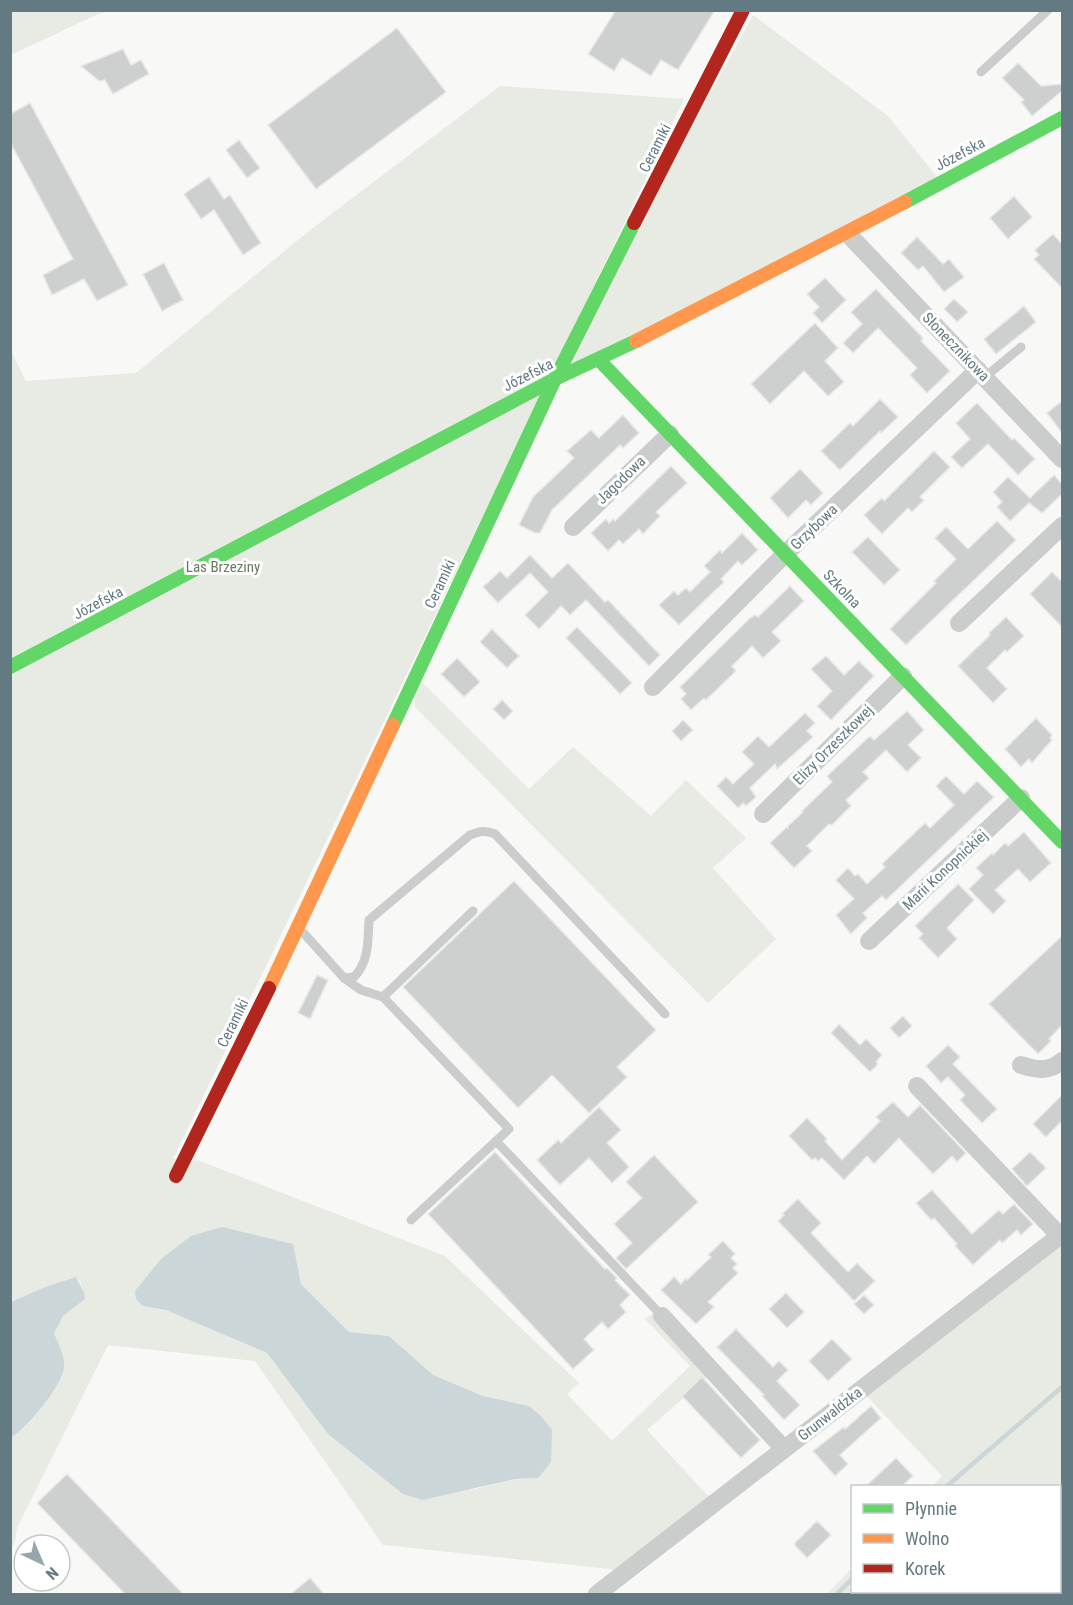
<svg xmlns="http://www.w3.org/2000/svg" width="1073" height="1605" font-family="'Roboto Condensed',sans-serif">
	<rect width="100%" height="100%" fill="#f8f8f7"/>
	<g fill="#e8eae4" fill-rule="evenodd">
		<polygon points="10,11 11,10 111,11 98,14 11,55"/>
		<polygon points="753,15 888,116 942,183 555,379"/>
		<path d="M500 86 684 99 173 1159 200 1161 445 1256 579 1383 567 1394 612 1441 690 1366 645 1319 656 1311 713 1372 647 1430 719 1508 628 1578 610 1569 383 1545 255 1361 108 1345 17 1528 15 1542 11 1547V1438C28 1426 59 1390 64 1369 66 1357 58 1343 54 1333L63 1316 85 1299 81 1283 76 1277 45 1287 11 1302 10 349 26 381 136 373 309 231ZM161 1259 301 1284 349 1332 389 1336 433 1375 483 1396 529 1406 538 1478 515 1479 471 1490 327 1433 267 1353 166 1310 143 1306 153 1270Z"/>
		<polygon points="415,675 529,789 573,747 651,816 686,780 746,838 713,868 776,939 708,1003 415,707"/>
		<polygon points="1062,1239 1062,1594 827,1594 852,1568 852,1592 1060,1592 1060,1486 932,1486 942,1476 861,1390"/>
	</g>
	<g fill="#cad6d7">
		<polygon points="222,1227 293,1244 301,1284 349,1332 389,1336 433,1375 483,1396 529,1406 541,1416 552,1430 551,1462 538,1478 515,1479 422,1500 403,1494 327,1433 267,1353 166,1310 143,1306 136,1299 135,1291 161,1259 191,1236"/>
		<path d="M76 1277 84 1292 85 1299 63 1316 54 1333C58 1343 66 1357 64 1369 59 1390 28 1426 11 1438V1302L45 1287Z"/>
	</g>
	<g fill="none" stroke-linecap="round" stroke-linejoin="round">
		<g stroke="#cad6d7" stroke-width="4.5">
			<polyline points="947,1486 1062,1387"/>
			<polyline points="837,1594 852,1579"/>
		</g>
	</g>
	<g fill="#ced0d0" stroke="#e8e8e7" stroke-width="1.5">
		<polygon points="616,10 715,10 678,70 661,60 651,76 622,58 614,71 588,54"/>
		<polygon points="397,28 446,92 316,189 268,125"/>
		<polygon points="123,49 131,65 141,60 149,74 113,94 105,80 99,81 81,66"/>
		<polygon points="1018,63 1041,86 1062,84 1062,91 1032,116 1021,102 1024,100 1002,78"/>
		<polygon points="30,103 128,285 97,301 84,279 52,295 43,275 73,259 10,142 10,114"/>
		<polygon points="239,140 260,168 247,178 226,150"/>
		<polygon points="209,177 224,199 230,195 261,243 243,255 214,210 201,219 184,194"/>
		<polygon points="1014,196 1032,217 1008,239 990,218"/>
		<polygon points="1053,234 1062,244 1062,288 1034,259 1039,255 1035,250"/>
		<polygon points="917,237 943,264 949,259 964,277 944,292 923,266 918,270 901,253"/>
		<polygon points="164,263 183,300 162,311 143,274"/>
		<polygon points="825,278 846,300 822,323 813,313 819,307 807,294"/>
		<polygon points="876,289 923,338 921,341 950,371 927,393 910,375 917,368 878,328 853,353 843,343 862,324 851,312"/>
		<polygon points="954,299 968,312 957,322 944,309"/>
		<polygon points="1024,306 1036,322 996,354 984,339"/>
		<polygon points="815,323 838,348 825,361 844,382 828,396 804,371 770,404 751,384"/>
		<polygon points="880,399 898,417 881,433 880,431 840,470 821,451 850,423 853,426"/>
		<polygon points="1062,401 1062,433 1047,413"/>
		<polygon points="977,403 1012,440 1014,438 1035,459 1018,475 988,444 962,468 951,457 970,439 956,423"/>
		<polygon points="623,415 639,433 623,448 620,445 552,510 540,533 535,533 519,525 533,497 574,458 567,451 591,430 599,438"/>
		<polygon points="934,451 950,467 920,497 924,500 912,512 908,508 882,534 864,515 882,498 884,501"/>
		<polygon points="671,466 687,483 656,512 660,516 643,534 639,529 623,544 619,540 608,551 591,533 606,519 609,523 613,519 615,521"/>
		<polygon points="800,469 823,493 811,505 806,500 788,518 770,498"/>
		<polygon points="1054,475 1062,484 1062,494 1042,513 1029,503 1010,521 997,507 1002,502 993,492 1008,477 1030,498"/>
		<polygon points="997,521 1016,540 906,645 890,629 936,583 934,581 956,559 935,538 946,527 968,549"/>
		<polygon points="742,533 758,550 742,565 738,561 721,579 724,582 679,625 659,605 674,591 678,595 686,588 690,592 710,572 704,566 720,550 722,553"/>
		<polygon points="868,537 900,570 884,585 852,552"/>
		<polygon points="530,555 552,578 568,563 605,602 608,600 660,655 649,666 586,600 570,615 561,606 539,629 525,615 548,592 530,573 498,603 483,587 500,571 507,578"/>
		<polygon points="1052,572 1062,582 1062,627 1030,594"/>
		<polygon points="790,586 804,601 772,632 781,641 763,658 752,646 732,666 736,671 706,700 704,698 691,710 681,699 686,694 680,687 749,619 755,615 758,617"/>
		<polygon points="1006,617 1024,636 1007,652 1005,650 987,668 1007,689 993,703 958,666 990,635 989,633"/>
		<polygon points="577,627 632,683 620,694 566,638"/>
		<polygon points="492,629 519,656 507,668 480,642"/>
		<polygon points="826,656 844,675 859,661 874,676 831,720 817,706 832,691 811,669"/>
		<polygon points="457,658 480,682 464,697 441,674"/>
		<polygon points="502,700 513,711 504,720 493,709"/>
		<polygon points="907,711 924,730 908,745 921,758 907,772 886,750 863,772 869,778 846,800 851,806 832,825 829,824 807,846 812,851 794,868 770,843 787,827 788,829 788,826 803,812 802,811 832,782 827,776 870,736 874,740"/>
		<polygon points="805,713 815,723 807,731 813,737 777,769 775,764 750,788 756,797 746,806 743,803 738,808 717,786 726,777 733,784 754,764 742,752 758,736 769,747"/>
		<polygon points="1036,718 1052,735 1050,738 1052,740 1032,763 1029,759 1021,767 1005,749"/>
		<polygon points="683,720 693,730 681,741 672,731"/>
		<polygon points="946,776 964,794 977,781 994,797 886,900 882,896 863,913 867,918 851,934 836,915 854,899 836,880 848,868 855,876 858,874 867,884 885,867 882,864 925,823 930,828 954,805 936,786"/>
		<polygon points="1024,832 1051,863 1030,882 1018,869 995,890 1006,901 993,914 969,889 983,875 976,868 992,853 993,855 1005,843 1008,846"/>
		<polygon points="514,881 656,1030 617,1067 627,1077 589,1113 552,1075 518,1108 403,987"/>
		<polygon points="958,884 974,900 947,928 957,939 938,958 919,938 923,934 915,926"/>
		<polygon points="1062,936 1062,1025 1049,1039 1051,1041 1038,1054 989,1004"/>
		<polygon points="317,975 328,980 310,1019 298,1013"/>
		<polygon points="903,1016 912,1026 899,1038 890,1028"/>
		<polygon points="839,1024 860,1045 866,1039 882,1055 876,1062 878,1064 870,1072 831,1033"/>
		<polygon points="948,1045 960,1057 953,1064 997,1109 982,1123 960,1100 965,1095 948,1077 941,1083 926,1066"/>
		<polygon points="1062,1095 1062,1121 1046,1137 1033,1124"/>
		<polygon points="893,1102 908,1117 920,1105 966,1153 957,1162 952,1156 933,1174 899,1138 874,1164 867,1156 844,1180 822,1158 818,1161 815,1158 812,1160 789,1136 807,1118 827,1139 825,1141 842,1160 880,1121 876,1117"/>
		<polygon points="599,1107 621,1130 607,1143 629,1167 612,1183 589,1158 560,1185 537,1160 558,1140 561,1143"/>
		<polygon points="495,1152 605,1269 607,1268 617,1278 615,1280 630,1295 620,1305 626,1312 608,1329 602,1322 584,1339 594,1350 573,1369 428,1214"/>
		<polygon points="1030,1152 1046,1168 1027,1186 1012,1169"/>
		<polygon points="654,1155 698,1202 626,1269 616,1258 632,1243 614,1224 642,1198 626,1182"/>
		<polygon points="932,1190 972,1234 999,1210 1003,1214 1014,1204 1033,1224 1021,1235 1017,1230 1002,1243 1000,1240 973,1265 955,1246 957,1244 934,1218 931,1220 916,1203"/>
		<polygon points="798,1199 821,1223 811,1233 848,1272 857,1263 875,1281 854,1301 778,1221 784,1215 782,1214"/>
		<polygon points="723,1241 735,1254 731,1258 737,1264 733,1268 738,1273 708,1302 714,1307 696,1324 661,1290 674,1277 681,1284 686,1278 687,1280 711,1257 708,1255"/>
		<polygon points="786,1293 804,1312 787,1328 769,1309"/>
		<polygon points="864,1295 874,1305 864,1314 854,1304"/>
		<polygon points="736,1329 773,1367 779,1361 788,1370 777,1381 800,1405 784,1420 762,1396 764,1395 717,1347"/>
		<polygon points="832,1339 852,1359 828,1381 809,1361"/>
		<polygon points="702,1377 760,1440 741,1458 682,1396"/>
		<polygon points="871,1406 881,1418 840,1455 848,1464 835,1476 813,1451 844,1427 845,1429"/>
		<polygon points="896,1458 913,1476 902,1486 866,1486"/>
		<polygon points="67,1474 183,1594 125,1594 37,1503"/>
		<polygon points="817,1521 831,1535 807,1558 794,1544"/>
		<polygon points="310,1578 324,1594 291,1594"/>
	</g>
	<g fill="none" stroke-linecap="round" stroke-linejoin="round">
		<g stroke="#cbcdcd" stroke-width="9">
			<polyline points="981,72 1048,10"/>
			<polyline points="985,377 1021,347"/>
			<polyline points="300,929 344,978 361,990 383,997"/>
			<path d="M344 978 354 977C369 962 368 940 369 920L470 835C480 831 485 830 495 834L665 1014"/>
			<polyline points="496,1141 662,1316"/>
			<polyline points="411,1220 509,1129 383,997 473,911"/>
		</g>
		<g stroke="#cbcdcd" stroke-width="18">
			<polyline points="848,234 1062,459"/>
			<polyline points="573,527 670,434"/>
			<polyline points="959,623 1062,526"/>
			<polyline points="653,687 785,554 978,370"/>
			<polyline points="763,814 903,676"/>
			<polyline points="869,941 1021,798"/>
			<path d="M1021 1065C1037 1070 1049 1072 1062 1061"/>
			<polyline points="917,1086 1060,1236"/>
			<polyline points="662,1316 784,1449"/>
			<polyline points="597,1594 1062,1234"/>
		</g>
		<g stroke="#63d668" stroke-width="14">
			<polyline points="905,202 1062,118"/>
			<polyline points="599,360 1062,842"/>
			<polyline points="10,667 555,379 636,341"/>
			<polyline points="393,725 555,379 634,223"/>
		</g>
		<g stroke="#ff974d" stroke-width="14">
			<polyline points="636,341 905,202"/>
			<polyline points="269,988 393,725"/>
		</g>
		<g stroke="#b3261e" stroke-width="14">
			<polyline points="634,223 743,10"/>
			<polyline points="176,1176 269,988"/>
		</g>
	</g>
	<g text-anchor="middle" dominant-baseline="central" stroke-width="6" stroke-linejoin="round" paint-order="stroke">
		<g font-size="15" fill="#637a82" stroke="#fff">
			<text transform="translate(655 148) rotate(-63)">Ceramiki</text>
			<text transform="translate(960 154) rotate(-28)">Józefska</text>
			<text transform="translate(956 347) rotate(46)">Słonecznikowa</text>
			<text transform="translate(528 375) rotate(-27)">Józefska</text>
			<text transform="translate(621 480) rotate(-44)">Jagodowa</text>
			<text transform="translate(814 527) rotate(-44)">Grzybowa</text>
			<text transform="translate(440 584) rotate(-65)">Ceramiki</text>
			<text transform="translate(842 589) rotate(46)">Szkolna</text>
			<text transform="translate(98 603) rotate(-28)">Józefska</text>
			<text transform="translate(833 745) rotate(-45)">Elizy Orzeszkowej</text>
			<text transform="translate(945 870) rotate(-43)">Marii Konopnickiej</text>
			<text transform="translate(233 1023) rotate(-64)">Ceramiki</text>
			<text transform="translate(830 1414) rotate(-38)">Grunwaldzka</text>
		</g>
		<g font-size="15" fill="#6a7a62" stroke="#fff">
			<text x="223" y="567">Las Brzeziny</text>
		</g>
	</g>
	<rect width="1073" height="1605" fill="none" stroke="#637a82" stroke-width="24"/>
	<rect x="851" y="1485" width="210" height="108" fill="#ffffff" stroke="#c1cacd" stroke-width="1.5"/>
	<rect x="863" y="1504" width="30" height="9" fill="#63d668" stroke="#c1cacd" stroke-width="1.5"/>
	<text x="905" y="1515" font-size="18" fill="#637a82">Płynnie</text>
	<rect x="863" y="1534" width="30" height="9" fill="#ff974d" stroke="#c1cacd" stroke-width="1.5"/>
	<text x="905" y="1545" font-size="18" fill="#637a82">Wolno</text>
	<rect x="863" y="1564" width="30" height="9" fill="#b3261e" stroke="#c1cacd" stroke-width="1.5"/>
	<text x="905" y="1575" font-size="18" fill="#637a82">Korek</text>
	<g transform="translate(42 1563) rotate(136)"><circle r="28" fill="#ffffff" stroke="#c1cacd" stroke-width="1.5"/>
	<path d="M0-4.5L10 22L0 15L-10 22Z" fill="#97a6ab"/>
	<text y="-9" font-size="16" font-weight="bold" text-anchor="middle" fill="#637a82">N</text>
	</g>
</svg>
